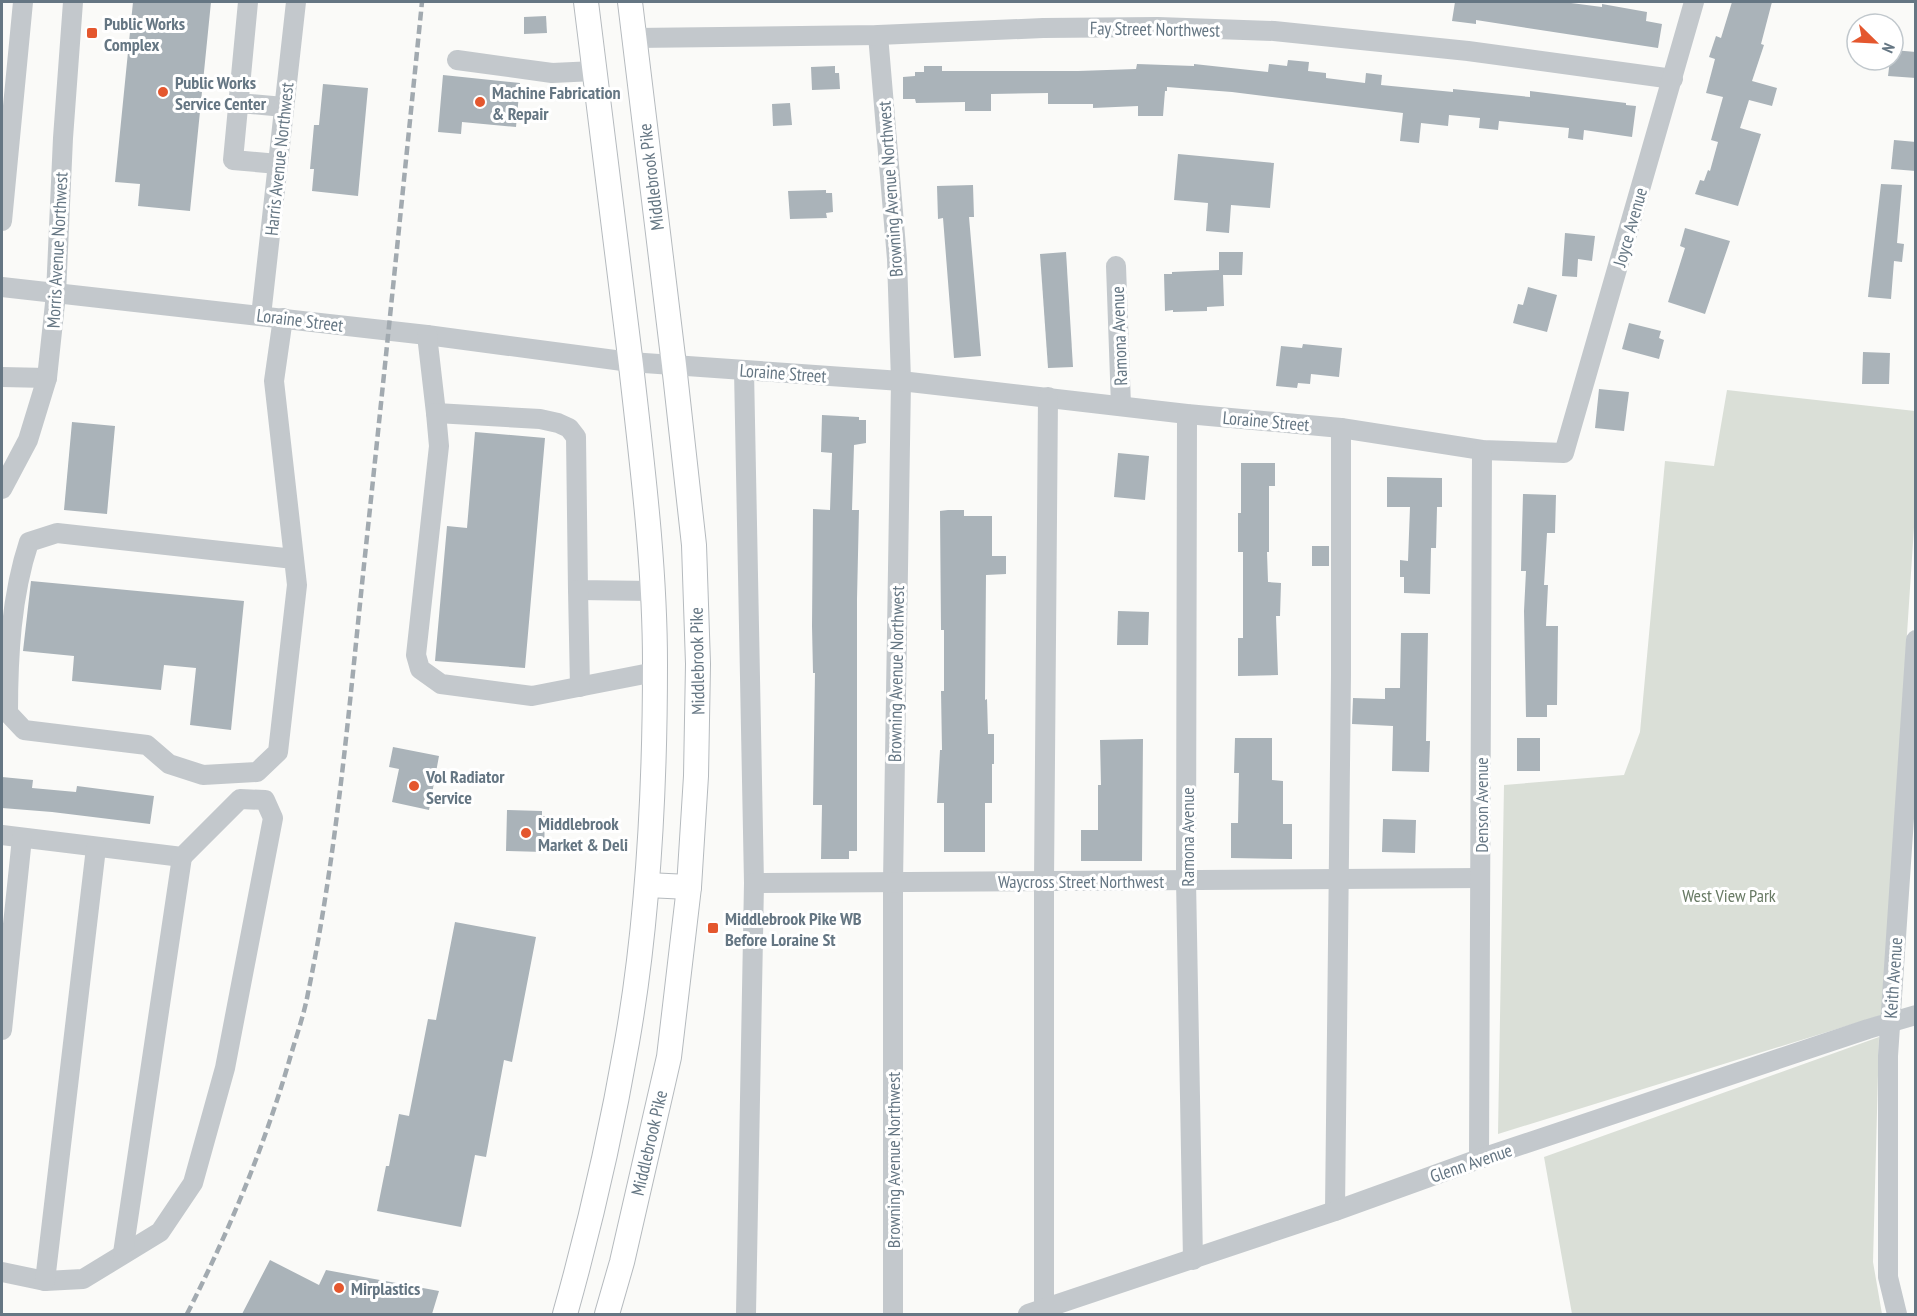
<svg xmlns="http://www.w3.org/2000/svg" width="1917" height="1316" font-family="'PT Sans Narrow',sans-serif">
	<rect width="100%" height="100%" fill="#fafaf8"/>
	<g fill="#dadfd7">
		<polygon points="1727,390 1915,411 1915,512 1882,1015 1498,1134 1504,785 1624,775 1640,732 1665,461 1714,466"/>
		<polygon points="1879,1037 1873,1262 1882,1314 1572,1314 1544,1157"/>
	</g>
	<g fill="#aab3b9">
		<polygon points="133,2 211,2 190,211 138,206 140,184 115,182"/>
		<polygon points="1455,2 1571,2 1571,3 1602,7 1602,4 1647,12 1646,21 1662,24 1658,48 1476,20 1476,24 1452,21"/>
		<polygon points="1732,2 1772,2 1761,44 1764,45 1752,81 1777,88 1772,106 1749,100 1740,128 1761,134 1738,206 1695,194 1700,180 1704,181 1708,170 1710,171 1718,142 1711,140 1723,97 1706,93 1715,59 1709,57 1716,36 1721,38"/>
		<polygon points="546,16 547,33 524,34 524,17"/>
		<polygon points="1893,50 1916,52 1916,78 1888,76 1890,60 1893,60"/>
		<polygon points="1288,60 1309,62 1308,71 1326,73 1326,78 1365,83 1366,73 1382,75 1381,85 1453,92 1453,89 1530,97 1530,91 1626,103 1626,105 1636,106 1632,137 1584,130 1583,140 1568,138 1569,128 1499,121 1498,130 1479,128 1480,118 1449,115 1448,126 1421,123 1419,143 1400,141 1403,113 1232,92 1167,87 1167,91 1165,91 1163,116 1138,116 1138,106 1093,108 1093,104 1048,104 1048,93 991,94 991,111 965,111 965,102 916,103 915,99 903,99 903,77 915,76 915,72 924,72 924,66 942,66 942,71 1078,71 1136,69 1137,64 1194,66 1194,64 1268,72 1269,64 1287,66"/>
		<polygon points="835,66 835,73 839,73 840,89 812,90 811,67"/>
		<polygon points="443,75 520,83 516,127 462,122 461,134 438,132"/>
		<polygon points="323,84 368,88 358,196 312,191 314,169 310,169 314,125 319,125"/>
		<polygon points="790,103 792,125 773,126 772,104"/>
		<polygon points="1894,140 1916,142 1916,171 1891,169"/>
		<polygon points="1178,154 1274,163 1270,208 1231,205 1229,233 1206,231 1208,203 1174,200"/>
		<polygon points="1881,184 1902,185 1897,243 1904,244 1902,262 1894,261 1891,299 1868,297"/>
		<polygon points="973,185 974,217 969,217 981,356 954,358 943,218 938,219 937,186"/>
		<polygon points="826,190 826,193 832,193 833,212 826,213 827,218 790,219 788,191"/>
		<polygon points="1685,228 1730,241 1705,314 1668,302 1685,248 1680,246"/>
		<polygon points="1565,233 1595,236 1592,261 1578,259 1577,277 1562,276"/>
		<polygon points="1066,252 1073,367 1048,368 1040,254"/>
		<polygon points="1219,252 1243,252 1242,275 1223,275 1224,306 1207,307 1207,311 1173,312 1173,310 1165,311 1164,274 1172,274 1172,272 1219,270"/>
		<polygon points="1528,287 1557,295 1547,332 1513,323 1518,304 1523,305"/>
		<polygon points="1629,323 1661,331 1659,338 1664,340 1659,359 1622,349"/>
		<polygon points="1303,344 1342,348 1339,377 1311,374 1310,384 1298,383 1297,388 1276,386 1281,346 1302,348"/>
		<polygon points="1863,352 1890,353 1889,384 1862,384"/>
		<polygon points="1599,389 1629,392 1624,431 1595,428"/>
		<polygon points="822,415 859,417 859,420 866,420 866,443 854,445 852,510 859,510 857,599 857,851 849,851 849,859 821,859 822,805 813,805 815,673 813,673 812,626 813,509 830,510 832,453 821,452"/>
		<polygon points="72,422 115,426 107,514 64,510"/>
		<polygon points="475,432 545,438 525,668 435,661 447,526 467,528"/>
		<polygon points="1118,453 1149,456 1145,500 1114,497"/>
		<polygon points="1241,463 1275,463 1275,486 1269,486 1269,552 1267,552 1268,582 1281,583 1280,616 1276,616 1278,675 1238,676 1238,638 1243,638 1243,552 1238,552 1238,513 1241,513"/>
		<polygon points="1387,477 1442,478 1442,507 1437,507 1436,548 1431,548 1430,594 1404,593 1404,577 1400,577 1400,560 1408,561 1410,507 1387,507"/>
		<polygon points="1523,494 1556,495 1555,533 1547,533 1544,585 1548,585 1546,626 1558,626 1557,705 1547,705 1547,717 1526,717 1524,611 1526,571 1521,571"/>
		<polygon points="948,510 964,510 964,516 992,516 992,556 1006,556 1006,574 986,575 985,700 987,699 988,734 994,734 994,764 992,764 992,803 985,803 985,852 944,852 944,803 937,803 940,750 942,750 941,691 944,691 944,630 941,630 940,511"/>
		<rect x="1312" y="546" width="17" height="20"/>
		<polygon points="31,581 244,601 231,730 190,725 196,668 164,665 161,690 72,681 74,656 23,651"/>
		<polygon points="1118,611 1149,612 1148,645 1117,645"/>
		<polygon points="1401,633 1428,633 1426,741 1430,741 1429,772 1392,771 1393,726 1352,724 1353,698 1385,699 1385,688 1400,688"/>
		<polygon points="1235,738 1272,738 1272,780 1283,781 1283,824 1292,824 1292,859 1231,858 1231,823 1238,823 1239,773 1234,773"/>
		<rect x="1517" y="738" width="23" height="33"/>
		<polygon points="1143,739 1142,861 1081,861 1081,830 1098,830 1098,785 1101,785 1100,740"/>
		<polygon points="393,747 439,756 429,810 392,802 399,769 389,767"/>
		<polygon points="2,777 33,780 32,788 76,792 77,786 154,796 150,824 52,812 2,808"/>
		<polygon points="507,810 542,811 542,816 545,816 544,852 506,851"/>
		<polygon points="1383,819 1416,820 1415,853 1382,852"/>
		<polygon points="455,922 536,937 512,1062 504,1060 486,1157 475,1155 461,1227 377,1211 386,1166 389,1166 399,1114 409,1116 428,1019 436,1020"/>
		<polygon points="270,1260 319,1285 326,1270 439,1291 432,1314 242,1314"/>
	</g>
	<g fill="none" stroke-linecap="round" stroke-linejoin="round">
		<defs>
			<g id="major">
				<polyline points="647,885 689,887"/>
				<path d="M565 1314C590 1225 611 1134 627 1042 649 917 655 790 655 664 655 564 642 464 631 365 616 244 601 123 586 2"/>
				<polyline points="607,1314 622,1262 669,1057 689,887 696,776 698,664 694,545 674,365 630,2"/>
			</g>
		</defs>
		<use href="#major" stroke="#b5babe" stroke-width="26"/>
		<g stroke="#c3c8cc" stroke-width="20">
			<polyline points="248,2 233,160 278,164"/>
			<polyline points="878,35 897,259 901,381 893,882 893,1314"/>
			<polyline points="634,38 878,35 1043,28 1158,27 1274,31 1468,51 1673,79"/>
			<polyline points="457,60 552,73 595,71"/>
			<polyline points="239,103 284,107"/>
			<polyline points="2,221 23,2"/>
			<polyline points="1116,266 1121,406"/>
			<polyline points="2,287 427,335 630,362 901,381 1187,414 1341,428 1482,450 1564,453 1694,2"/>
			<polyline points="261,316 296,2"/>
			<path d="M283 318 274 381 297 585 278 752 257 772 203 775 169 764 147 745 24 730 8 713C8 657 11 596 29 542L57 533 294 559"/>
			<polyline points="427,335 436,413 540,419 558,423 569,428 576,437 578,590 652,591"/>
			<polyline points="744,370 754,883 746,1314"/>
			<polyline points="2,377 47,378"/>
			<polyline points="436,413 439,446 416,655 420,669 441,684 532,696 655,672"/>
			<polyline points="1187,414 1186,880 1193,1260"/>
			<polyline points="2,489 28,440 47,378 56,294 63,138 73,2"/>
			<polyline points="578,590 580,687"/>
			<polyline points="2,835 182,857 240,799 265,800 273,818 225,1068 193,1183 160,1232 83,1279 45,1281 2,1272"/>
			<polyline points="754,883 1480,878"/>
			<polyline points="2,1030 22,838"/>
			<polyline points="1479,1159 1482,450"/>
			<polyline points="1335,1211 1341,675 1341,428"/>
			<polyline points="123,1253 182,857"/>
			<polyline points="45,1281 96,848"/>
			<polyline points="1044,1309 1044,881 1048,397"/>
			<polyline points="1028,1314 1335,1211 1479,1159 1868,1029 1916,1015"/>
			<polyline points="1897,1314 1888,1277 1888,1056 1916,640"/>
		</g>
		<use href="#major" stroke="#fff" stroke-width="24"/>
		<path stroke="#a2aab0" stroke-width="4.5" stroke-dasharray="9 4.5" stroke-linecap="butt" d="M187 1314C229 1231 264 1148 290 1058 296 1037 304 1015 308 993 337 853 349 708 364 565 384 377 403 190 422 2"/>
	</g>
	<g fill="#e4572e" stroke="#fff" stroke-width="2">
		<rect x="86" y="27" width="12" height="12" rx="3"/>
		<circle cx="163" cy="92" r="6"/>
		<circle cx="480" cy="102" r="6"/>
		<circle cx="414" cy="786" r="6"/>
		<circle cx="526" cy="833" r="6"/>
		<rect x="707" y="922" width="12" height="12" rx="3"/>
		<circle cx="339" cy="1288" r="6"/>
	</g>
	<g text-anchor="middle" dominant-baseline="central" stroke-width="6" stroke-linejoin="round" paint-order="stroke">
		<g font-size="18" font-weight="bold" fill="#657683" stroke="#fff" text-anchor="start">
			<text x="104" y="23">Public Works<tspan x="104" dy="21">Complex</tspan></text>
			<text x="175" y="82">Public Works<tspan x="175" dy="21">Service Center</tspan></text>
			<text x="492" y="92">Machine Fabrication<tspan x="492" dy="21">&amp; Repair</tspan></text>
			<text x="426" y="776">Vol Radiator<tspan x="426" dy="21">Service</tspan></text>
			<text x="538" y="823">Middlebrook<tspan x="538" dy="21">Market &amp; Deli</tspan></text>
			<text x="725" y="918">Middlebrook Pike WB<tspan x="725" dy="21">Before Loraine St</tspan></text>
			<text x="351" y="1288">Mirplastics</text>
		</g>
		<g font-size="18" fill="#657683" stroke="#fff">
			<text transform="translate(1155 29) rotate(1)">Fay Street Northwest</text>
			<text transform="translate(279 159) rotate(-84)">Harris Avenue Northwest</text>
			<text transform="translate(651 177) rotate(-97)">Middlebrook Pike</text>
			<text transform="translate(890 189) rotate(-94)">Browning Avenue Northwest</text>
			<text transform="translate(1630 227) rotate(-74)">Joyce Avenue</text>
			<text transform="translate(57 250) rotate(-87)">Morris Avenue Northwest</text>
			<text transform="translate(300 320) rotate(7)">Loraine Street</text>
			<text transform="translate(1119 336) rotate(-92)">Ramona Avenue</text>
			<text transform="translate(783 373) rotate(4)">Loraine Street</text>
			<text transform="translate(1266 421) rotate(5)">Loraine Street</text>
			<text transform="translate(697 661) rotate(-91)">Middlebrook Pike</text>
			<text transform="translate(896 674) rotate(-89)">Browning Avenue Northwest</text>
			<text transform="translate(1481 805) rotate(-90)">Denson Avenue</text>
			<text transform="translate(1187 837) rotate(-90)">Ramona Avenue</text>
			<text x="1081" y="881">Waycross Street Northwest</text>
			<text transform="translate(1893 978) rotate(-86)">Keith Avenue</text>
			<text transform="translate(649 1143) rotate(-77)">Middlebrook Pike</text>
			<text transform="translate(893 1160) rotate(-90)">Browning Avenue Northwest</text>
			<text transform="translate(1471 1163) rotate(-19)">Glenn Avenue</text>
		</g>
		<g font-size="18" fill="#687a64" stroke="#fff">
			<text x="1729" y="895">West View Park</text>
		</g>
	</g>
	<rect width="1917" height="1316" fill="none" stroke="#657683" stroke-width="6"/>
	<g transform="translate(1875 42) rotate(114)"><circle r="28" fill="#ffffff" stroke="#c1c8cd" stroke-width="1.5"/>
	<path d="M0-4.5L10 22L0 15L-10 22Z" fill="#e4572e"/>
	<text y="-9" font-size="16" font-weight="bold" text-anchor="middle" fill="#657683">N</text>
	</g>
</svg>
